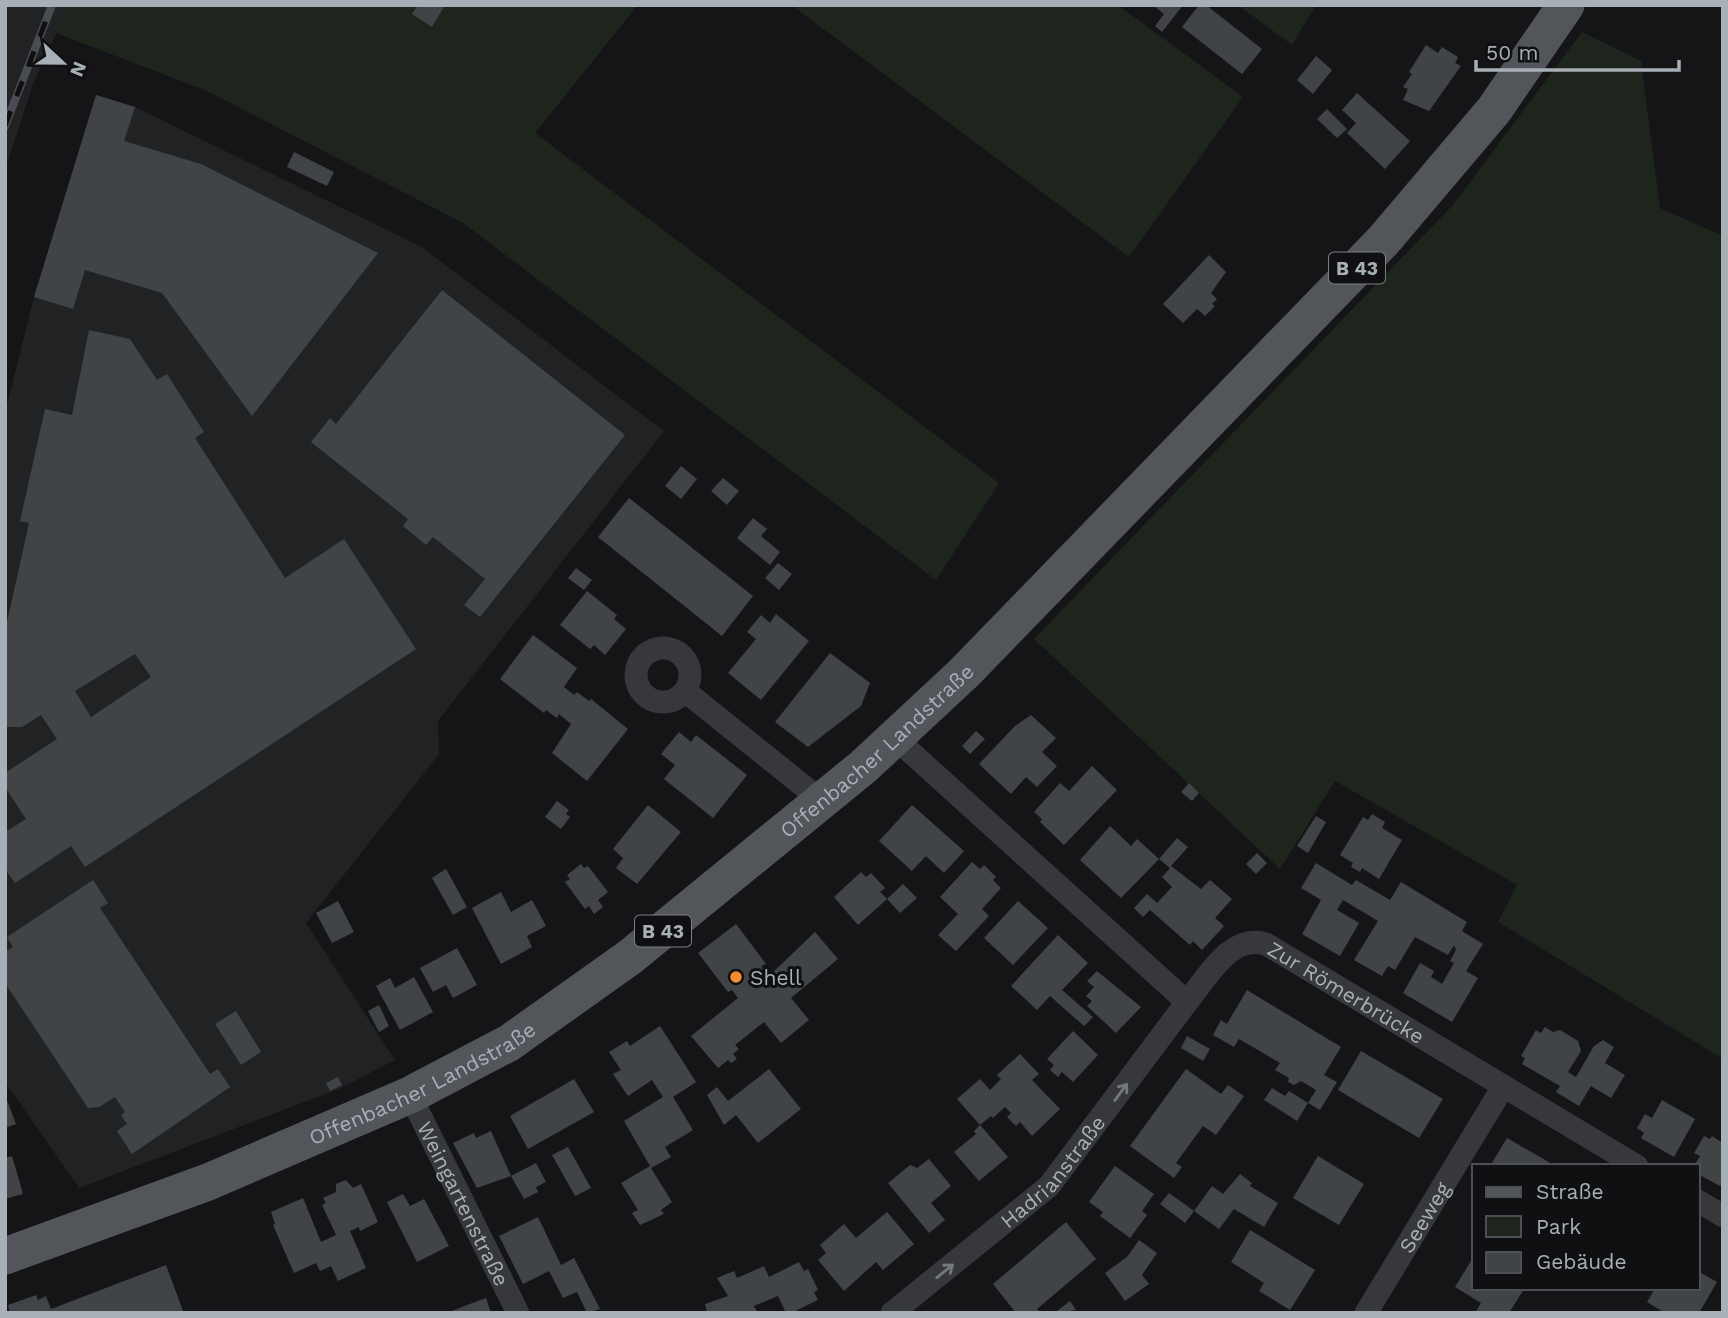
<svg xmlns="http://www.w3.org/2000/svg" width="1728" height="1318" font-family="'Work Sans',sans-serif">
	<rect width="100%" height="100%" fill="#151517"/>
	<g fill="#212224">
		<polygon points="5,5 69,5 33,84 5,170"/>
		<polygon points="96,95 135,107 422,247 664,431 438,721 439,754 306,923 395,1060 341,1088 79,1188 5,1082 5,413 34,297"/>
	</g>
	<g fill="#1d251d">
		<polygon points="69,5 638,5 535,133 999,483 936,580 463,223 207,91 56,33"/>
		<polygon points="791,5 1118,5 1243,97 1129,257"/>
		<polygon points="1238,5 1316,5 1292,45"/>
		<polygon points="1582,32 1641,61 1660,208 1723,236 1723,1059 1498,922 1517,885 1335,781 1280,869 1034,639 1452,206"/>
	</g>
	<g fill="#414447" fill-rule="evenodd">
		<polygon points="418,5 445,5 432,27 412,14"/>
		<polygon points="1153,5 1183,5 1162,32 1155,26 1164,14"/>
		<polygon points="1199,5 1206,5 1262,49 1242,74 1182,27"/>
		<polygon points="1426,45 1438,53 1442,47 1458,57 1455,63 1461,66 1429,111 1403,100 1408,89 1403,87 1412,74 1409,72"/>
		<polygon points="1316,56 1332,70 1313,94 1297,80"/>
		<polygon points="1357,93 1410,141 1385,169 1347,133 1356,123 1342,110"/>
		<polygon points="96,95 135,107 124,141 201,164 378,253 252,416 162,293 85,270 73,309 34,297"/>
		<polygon points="1327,109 1347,129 1337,138 1317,119"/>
		<polygon points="294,152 334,172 327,186 287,167"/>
		<polygon points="1209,255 1226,272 1211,293 1217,299 1212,304 1215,306 1205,316 1197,309 1183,323 1163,304"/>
		<polygon points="442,290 625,435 480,617 464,605 485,579 433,537 426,545 403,526 408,519 311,442 330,418 336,424"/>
		<path d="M89 330 130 339 157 380 167 374 204 432 195 438 285 578 344 539 416 649 85 867 71 846 15 883 5 869V832L26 819 5 787V773L57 739 41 715 22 727H5V631L29 523 20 521 45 409 72 415ZM135 654 151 677 91 717 75 691Z"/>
		<polygon points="681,466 697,479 681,499 665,486"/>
		<polygon points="723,478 739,491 727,505 711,491"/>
		<polygon points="629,498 753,596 722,636 598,537"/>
		<polygon points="753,518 767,529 761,536 780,552 770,565 737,538"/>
		<polygon points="778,563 792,574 779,590 765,578"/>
		<polygon points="576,568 592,580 584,590 568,578"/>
		<polygon points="587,591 617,615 614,619 626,629 605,655 594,645 590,649 560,625"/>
		<polygon points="776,614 809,641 761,700 728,673 756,639 747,632 761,615 770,623"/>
		<polygon points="533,635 577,668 564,687 574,695 577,692 589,701 591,699 628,729 587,781 552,753 571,724 559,714 557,718 546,710 544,713 500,679"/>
		<polygon points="830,653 870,683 861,706 808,747 775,722"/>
		<polygon points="1031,715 1056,738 1042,752 1057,766 1037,787 1026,777 1011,794 979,764 1015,726"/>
		<polygon points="976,731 985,739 970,754 962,746"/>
		<polygon points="679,732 691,742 696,735 747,775 713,818 664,779 675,765 661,754"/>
		<polygon points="1092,766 1117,790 1064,845 1040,822 1042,819 1034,812 1060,783 1069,791"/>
		<polygon points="1189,783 1199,793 1192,801 1181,792"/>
		<polygon points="557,801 569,810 566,814 570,817 561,829 545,817"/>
		<polygon points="648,805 681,832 637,884 616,868 623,858 613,849"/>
		<polygon points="912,805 964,851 944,873 926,856 912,871 879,841"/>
		<polygon points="1372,814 1385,822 1382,828 1402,840 1379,879 1362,868 1360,872 1351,867 1353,863 1340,855 1363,817 1368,820"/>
		<polygon points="1316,816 1326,822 1308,853 1297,846"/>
		<polygon points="1110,826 1131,846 1137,839 1159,859 1177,838 1188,847 1171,866 1201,889 1210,880 1232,899 1215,918 1224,926 1202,950 1193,941 1190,945 1150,910 1143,917 1134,908 1147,894 1157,903 1172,887 1162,877 1170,868 1159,859 1121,898 1080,860"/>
		<polygon points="1257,853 1267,863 1256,874 1246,864"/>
		<polygon points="972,862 980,869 984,865 996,877 993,880 1001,888 982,909 989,916 956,951 938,935 958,914 940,897"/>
		<polygon points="1316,863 1352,885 1356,880 1390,900 1401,882 1467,922 1462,931 1483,944 1466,971 1478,978 1452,1022 1403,993 1420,963 1434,971 1431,977 1442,984 1454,963 1450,961 1456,950 1454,945 1448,955 1415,937 1395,970 1388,966 1382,976 1354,960 1378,921 1343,900 1337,910 1359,923 1340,956 1302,934 1321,900 1301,888"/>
		<polygon points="581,864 584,868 588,866 608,892 598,900 603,907 594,914 589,906 585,909 565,882 570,879 567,875"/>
		<polygon points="446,869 467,907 453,915 432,878"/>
		<polygon points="861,872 866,877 871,873 885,888 880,892 887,899 858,925 834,897"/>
		<polygon points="93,880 108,903 100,908 210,1074 218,1069 230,1087 132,1154 117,1131 127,1124 121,1115 125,1112 115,1097 99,1107 88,1108 5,983 5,952 13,947 7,937"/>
		<polygon points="903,884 917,898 900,913 887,899"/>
		<polygon points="501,892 511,912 532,900 546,926 527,936 532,947 501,964 472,908"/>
		<polygon points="338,901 354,932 332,943 316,913"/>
		<polygon points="1018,901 1048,928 1013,965 984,938"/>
		<polygon points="736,924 766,964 761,966 769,976 815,932 838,959 791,998 809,1020 781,1043 764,1022 735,1045 739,1049 733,1054 737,1059 731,1063 728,1060 718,1068 691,1036 738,998 732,990 728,992 698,953"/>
		<polygon points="1058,935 1088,963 1062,990 1093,1017 1084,1026 1050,996 1037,1010 1011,986"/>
		<polygon points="457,948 477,985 453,998 446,985 433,992 420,968"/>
		<polygon points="1097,971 1141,1007 1116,1033 1087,1006 1092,1001 1086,996 1094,987 1087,981"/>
		<polygon points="414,977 433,1012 400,1030 376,986 390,978 395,988"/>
		<polygon points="1247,990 1341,1047 1324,1075 1337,1082 1320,1110 1308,1103 1297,1121 1264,1100 1272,1088 1285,1096 1289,1091 1308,1103 1316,1090 1301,1081 1294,1085 1288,1082 1289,1078 1275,1070 1280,1063 1239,1039 1234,1047 1213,1035 1221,1020 1227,1024"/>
		<polygon points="379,1005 389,1026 379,1032 368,1011"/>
		<polygon points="236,1011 261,1052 241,1065 215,1024"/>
		<polygon points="660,1026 696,1082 673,1097 693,1130 665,1147 671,1157 651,1168 672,1202 661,1210 664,1214 640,1225 632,1213 638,1210 621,1183 650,1166 624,1121 663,1097 652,1080 628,1096 613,1074 621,1070 609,1052 627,1041 630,1046"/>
		<polygon points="1545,1027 1553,1032 1560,1030 1578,1041 1581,1051 1568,1072 1576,1077 1594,1046 1603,1040 1614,1047 1605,1063 1625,1075 1611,1098 1591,1086 1579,1106 1556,1092 1560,1086 1522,1064 1525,1058 1521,1056 1536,1030 1541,1033"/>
		<polygon points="1073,1031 1098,1055 1073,1082 1062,1072 1058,1077 1050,1070 1054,1065 1047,1059"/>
		<polygon points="1187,1036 1210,1049 1203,1061 1181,1048"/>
		<polygon points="1361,1051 1443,1099 1419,1138 1338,1090"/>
		<polygon points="1020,1054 1039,1074 1032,1080 1060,1109 1032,1136 1020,1122 1016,1126 1007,1117 1011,1113 1005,1107 993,1118 991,1116 980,1125 1008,1157 979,1181 954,1152 976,1134 974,1131 980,1125 957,1099 980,1079 990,1090 1001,1079 997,1075"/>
		<polygon points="769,1069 801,1109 758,1143 736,1115 724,1125 707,1095 717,1087 728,1101"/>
		<polygon points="1186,1069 1221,1094 1228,1085 1244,1096 1216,1135 1203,1126 1176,1163 1182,1167 1174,1178 1130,1146"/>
		<polygon points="338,1077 342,1085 330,1091 326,1083"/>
		<polygon points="574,1079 594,1112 528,1149 510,1116"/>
		<polygon points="5,1095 16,1124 5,1128"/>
		<polygon points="1662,1100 1695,1119 1674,1157 1641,1138 1644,1133 1637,1128 1645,1114 1652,1118"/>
		<polygon points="491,1131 511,1176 536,1163 546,1182 536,1187 538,1192 524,1199 511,1176 477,1188 453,1143 474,1133 476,1138"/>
		<polygon points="1704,1136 1710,1139 1712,1136 1723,1143 1723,1181 1720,1186 1698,1174 1698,1166 1694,1166 1700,1156 1694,1153"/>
		<polygon points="1507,1138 1547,1161 1555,1166 1490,1166"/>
		<polygon points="568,1147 591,1188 575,1196 552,1155"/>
		<polygon points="12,1156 23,1194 5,1199 5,1158"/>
		<polygon points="1318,1156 1364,1184 1339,1225 1293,1198"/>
		<polygon points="929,1159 951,1186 931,1203 945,1220 929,1233 888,1183 910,1165 917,1168"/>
		<polygon points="1115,1166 1154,1194 1142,1211 1147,1215 1130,1238 1100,1216 1103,1212 1089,1202"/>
		<polygon points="1240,1174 1252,1183 1250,1186 1278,1203 1264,1227 1234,1209 1219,1229 1194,1211 1212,1186 1223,1194"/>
		<polygon points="346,1180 353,1188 361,1184 378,1222 360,1231 359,1227 350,1231 366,1268 338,1281 331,1266 320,1271 316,1263 294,1273 273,1225 275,1224 271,1212 303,1198 321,1242 336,1235 322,1205 326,1203 323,1198 336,1192 336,1184"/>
		<polygon points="1169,1193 1194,1211 1185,1223 1160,1204"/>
		<polygon points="403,1194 410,1206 424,1199 449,1246 417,1262 387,1202"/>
		<polygon points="887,1212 914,1244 883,1270 876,1262 844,1291 818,1260 826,1253 820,1245 844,1224 856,1238"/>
		<polygon points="538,1217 561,1265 574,1258 600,1309 587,1313 577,1292 563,1298 549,1271 523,1284 499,1236"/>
		<polygon points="1066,1222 1096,1259 1037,1309 1041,1313 1016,1313 993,1284"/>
		<polygon points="1250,1230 1315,1270 1290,1310 1259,1291 1264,1283 1231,1262"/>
		<polygon points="1139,1240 1157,1253 1142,1275 1149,1284 1125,1301 1105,1273 1127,1257"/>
		<polygon points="1474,1256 1474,1288 1524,1289 1509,1313 1475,1313 1481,1303 1455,1287"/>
		<polygon points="799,1262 804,1271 808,1269 818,1290 814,1292 818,1300 791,1313 786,1313 778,1296 754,1306 758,1313 707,1313 705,1304 728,1296 717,1278 734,1271 737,1278 764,1266 769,1277"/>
		<polygon points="166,1265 183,1311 179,1313 10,1313 8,1305 36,1295 38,1300 46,1296 51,1309"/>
		<polygon points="1698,1271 1717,1282 1699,1313 1665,1313 1647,1302 1655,1288 1698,1288"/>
		<polygon points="486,1298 491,1313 447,1313 467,1305"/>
		<polygon points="1070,1301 1076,1310 1058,1313 1057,1311"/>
	</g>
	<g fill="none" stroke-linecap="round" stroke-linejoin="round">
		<g stroke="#36383c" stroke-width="23">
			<circle cx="663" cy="675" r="27"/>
			<polyline points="685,691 822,801"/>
			<path id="s1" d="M895 738 1187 1002C1207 978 1230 933 1266 944L1637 1166"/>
			<path id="s2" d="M410 1095 518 1313"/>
			<polyline points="1698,1201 1723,1216"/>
			<path id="s3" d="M892 1313 1049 1186 1187 1002"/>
			<path id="s4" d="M1366 1313 1503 1087"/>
		</g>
		<path stroke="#52565b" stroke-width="37" id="s5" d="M5 1256 208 1182 410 1095 509 1043 630 957 863 767 964 673 1383 241 1494 110 1566 5"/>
		<defs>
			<polyline id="rail" points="5,126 52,5"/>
		</defs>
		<use href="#rail" stroke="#494d51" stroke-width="8"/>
		<use href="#rail" stroke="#101012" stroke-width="5" stroke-dasharray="16" stroke-linecap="butt"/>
	</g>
	<defs><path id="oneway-shaft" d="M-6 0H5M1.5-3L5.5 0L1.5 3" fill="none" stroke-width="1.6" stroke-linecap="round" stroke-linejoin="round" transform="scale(1.75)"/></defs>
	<g stroke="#747980">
		<use href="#oneway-shaft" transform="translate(1121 1092) rotate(-54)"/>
		<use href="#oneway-shaft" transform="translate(945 1271) rotate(-39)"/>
	</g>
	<circle fill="#f48c30" stroke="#101012" stroke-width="2.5" cx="736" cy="977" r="7"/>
	<g text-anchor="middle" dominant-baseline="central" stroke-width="6" stroke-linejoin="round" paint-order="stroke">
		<g fill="#101012" stroke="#7a7f86" stroke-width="2">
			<rect x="1329" y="252.5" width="56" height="31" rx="5"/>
			<rect x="635" y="915.5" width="56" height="31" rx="5"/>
		</g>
		<g font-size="19" font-weight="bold" fill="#a7afb7">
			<text x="1357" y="268">B 43</text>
			<text x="663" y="931">B 43</text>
		</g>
		<g font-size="21" fill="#a7afb7" stroke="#101012">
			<text stroke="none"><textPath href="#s5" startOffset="1018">Offenbacher Landstraße</textPath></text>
			<text stroke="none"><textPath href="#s1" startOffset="592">Zur Römerbrücke</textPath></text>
			<text stroke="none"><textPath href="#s5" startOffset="452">Offenbacher Landstraße</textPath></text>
			<text stroke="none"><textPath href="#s3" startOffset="215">Hadrianstraße</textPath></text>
			<text stroke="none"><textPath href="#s2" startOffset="121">Weingartenstraße</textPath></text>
			<text stroke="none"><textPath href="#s4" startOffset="112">Seeweg</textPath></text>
		</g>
		<g font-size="21" fill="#a7afb7" stroke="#101012" text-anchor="start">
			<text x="750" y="977">Shell</text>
		</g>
	</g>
	<rect width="1728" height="1318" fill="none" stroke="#a7afb7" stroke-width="14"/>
	<rect x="1472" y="1164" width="228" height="126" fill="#101012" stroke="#4c5054" stroke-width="2"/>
	<rect x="1486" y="1187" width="35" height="10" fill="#52565b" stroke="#4c5054" stroke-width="2"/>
	<text x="1536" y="1199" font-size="21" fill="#a7afb7">Straße</text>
	<rect x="1486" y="1216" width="35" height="21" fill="#1d251d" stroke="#4c5054" stroke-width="2"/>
	<text x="1536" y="1234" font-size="21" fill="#a7afb7">Park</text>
	<rect x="1486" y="1252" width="35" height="21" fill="#414447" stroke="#4c5054" stroke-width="2"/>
	<text x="1536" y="1269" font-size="21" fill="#a7afb7">Gebäude</text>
	<g transform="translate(63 63) rotate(112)" stroke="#101012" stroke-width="5" paint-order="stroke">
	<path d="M0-5L12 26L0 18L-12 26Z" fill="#a7afb7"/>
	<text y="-10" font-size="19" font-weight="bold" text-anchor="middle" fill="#a7afb7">N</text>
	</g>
	<path d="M1476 60v10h203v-10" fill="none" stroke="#a7afb7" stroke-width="3.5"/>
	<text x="1486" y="60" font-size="21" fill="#a7afb7" stroke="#101012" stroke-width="5" paint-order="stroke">50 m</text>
</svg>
